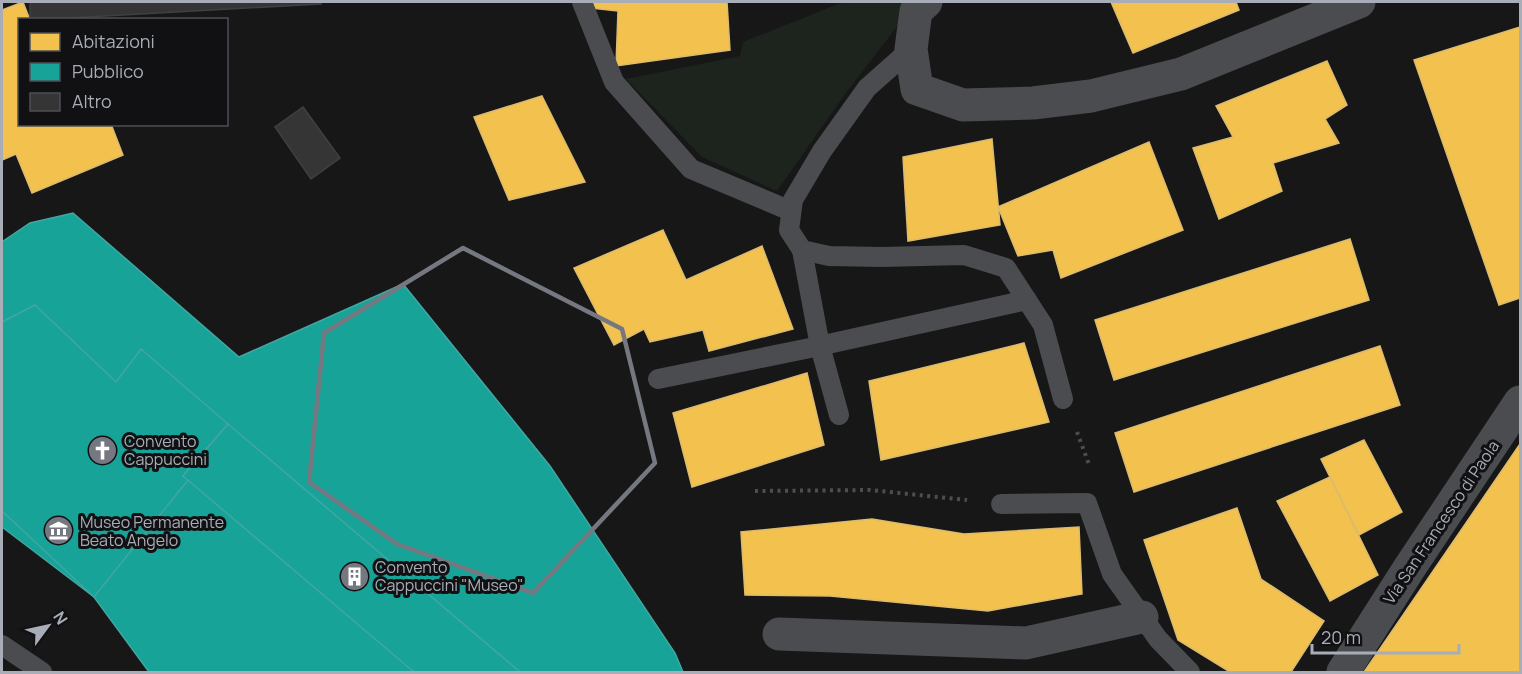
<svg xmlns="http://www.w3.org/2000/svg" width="1522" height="674" font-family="Manrope,sans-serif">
	<rect width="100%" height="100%" fill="#171717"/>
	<polygon fill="#1d241e" points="843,2 916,2 845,94 777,191 702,157 626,79 740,56 743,42"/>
	<g fill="#f2c14e" stroke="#dcbb6e" stroke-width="1.5">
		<polygon points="23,2 30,20 20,20 20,124 111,124 123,155 32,193 16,154 2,160 2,10"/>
		<polygon points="590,2 727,2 730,50 616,66 618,11 591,8"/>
		<polygon points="1111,2 1236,2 1239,10 1133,53"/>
		<polygon points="1520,27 1520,298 1499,305 1414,60"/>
		<polygon points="1327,61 1347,105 1325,119 1339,143 1273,163 1282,191 1219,219 1193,148 1233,137 1216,106"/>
		<polygon points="542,96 585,182 509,200 474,117"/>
		<polygon points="992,139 1000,225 908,241 903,157"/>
		<polygon points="1149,142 1183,230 1061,278 1053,250 1018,256 998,207"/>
		<polygon points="663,230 686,280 762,246 793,329 709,351 703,330 650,342 644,329 614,345 574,268"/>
		<polygon points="1350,239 1369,300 1114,380 1095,320"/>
		<polygon points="1024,343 1049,422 881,460 869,381"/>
		<polygon points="1380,346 1400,405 1134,492 1115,433"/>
		<polygon points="807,373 824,445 692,487 673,413"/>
		<polygon points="1364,440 1402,512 1359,535 1321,459"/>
		<polygon points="1520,444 1520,672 1364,672"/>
		<polygon points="1330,477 1378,575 1330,601 1277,501"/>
		<polygon points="1237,508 1261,579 1324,621 1291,672 1230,672 1178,640 1144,540"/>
		<polygon points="872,519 964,534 1079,527 1082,594 988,611 830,596 745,595 741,532"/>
	</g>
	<g fill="#17a398" stroke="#42a6a2" stroke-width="1.5">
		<polygon points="73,213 239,357 403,284 550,466 675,653 683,672 149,672 94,597 2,527 2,242 30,223"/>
		<polygon points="35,305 116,382 141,349 228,424 183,476 188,480 94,597 2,511 2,322"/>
		<polygon points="228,424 520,672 414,672 183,476"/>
	</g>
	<g fill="#353536" stroke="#3f4043" stroke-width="1.5">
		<polygon points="30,2 321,2 321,4 34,20 30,20"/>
		<polygon points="303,107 340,158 311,179 275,127"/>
	</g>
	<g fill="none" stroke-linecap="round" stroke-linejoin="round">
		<g stroke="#4d4e52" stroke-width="4" stroke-dasharray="3 4.5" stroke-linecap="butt">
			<polyline points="1077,432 1090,467"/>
			<polyline points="755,491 870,490 967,500"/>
		</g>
		<g stroke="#4b4c50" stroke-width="20">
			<polyline points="582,2 614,82 691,169 791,211"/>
			<polyline points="911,49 867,88 822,151 793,200 789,230 802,250 829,256 882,257 964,255 1006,268 1043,325 1063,399"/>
			<polyline points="802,250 820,346 839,415"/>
			<polyline points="658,379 810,348 1027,300"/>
			<polyline points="1001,504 1087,503 1112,574 1158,639 1190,672"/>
			<polyline points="2,645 42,672"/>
		</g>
		<g stroke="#4b4c50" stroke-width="33">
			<polyline points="926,2 916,11 911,49 917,89 963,105 1033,103 1091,96 1181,74 1359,2"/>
			<polyline points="779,634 1026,643 1142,617"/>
			<polyline points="1343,672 1410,567 1520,402"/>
		</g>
	</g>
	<path fill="none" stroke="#757880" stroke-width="4.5" stroke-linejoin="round" d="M463 248 622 329 655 463 533 593 397 544 309 482 324 333Z"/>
	<defs>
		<symbol id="church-disc" viewBox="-11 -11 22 22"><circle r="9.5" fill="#757880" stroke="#111113"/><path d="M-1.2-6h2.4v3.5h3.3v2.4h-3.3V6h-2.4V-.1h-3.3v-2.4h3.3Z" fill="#fff"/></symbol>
		<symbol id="museum-disc" viewBox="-11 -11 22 22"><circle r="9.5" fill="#757880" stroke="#111113"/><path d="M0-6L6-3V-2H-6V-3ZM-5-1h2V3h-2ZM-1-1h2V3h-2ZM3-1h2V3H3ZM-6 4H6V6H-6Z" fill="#fff"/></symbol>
		<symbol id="building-disc" viewBox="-11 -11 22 22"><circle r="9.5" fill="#757880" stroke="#111113"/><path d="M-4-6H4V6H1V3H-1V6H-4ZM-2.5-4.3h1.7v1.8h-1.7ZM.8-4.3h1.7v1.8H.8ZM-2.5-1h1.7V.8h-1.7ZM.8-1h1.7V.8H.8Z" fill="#fff"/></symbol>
	</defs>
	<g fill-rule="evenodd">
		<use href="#church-disc" x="86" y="434" width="33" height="33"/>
		<use href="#museum-disc" x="42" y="514" width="33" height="33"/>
		<use href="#building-disc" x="338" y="560" width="33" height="33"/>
	</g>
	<g text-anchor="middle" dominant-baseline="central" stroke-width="6" stroke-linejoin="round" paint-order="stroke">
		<g font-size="16" fill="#a8adb8" stroke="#111113" text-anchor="start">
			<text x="124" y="441">Convento<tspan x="124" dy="18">Cappuccini</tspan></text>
			<text x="80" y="522">Museo Permanente<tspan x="80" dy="18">Beato Angelo</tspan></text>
			<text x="375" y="567">Convento<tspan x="375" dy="18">Cappuccini "Museo"</tspan></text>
		</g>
		<g font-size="16" fill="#a8adb8" stroke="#111113">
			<text transform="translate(1441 522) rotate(-56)">Via San Francesco di Paola</text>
		</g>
	</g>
	<rect width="1522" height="674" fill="none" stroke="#a8adb8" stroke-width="6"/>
	<rect x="18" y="18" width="210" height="108" fill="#111113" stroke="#4d4f55" stroke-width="1.5"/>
	<rect x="30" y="33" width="30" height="18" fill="#f2c14e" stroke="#4d4f55" stroke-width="1.5"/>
	<text x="72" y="48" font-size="18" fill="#a8adb8">Abitazioni</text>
	<rect x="30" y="63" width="30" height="18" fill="#17a398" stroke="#4d4f55" stroke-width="1.5"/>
	<text x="72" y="78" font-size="18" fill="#a8adb8">Pubblico</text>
	<rect x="30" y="93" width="30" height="18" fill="#353536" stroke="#4d4f55" stroke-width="1.5"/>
	<text x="72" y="108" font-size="18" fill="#a8adb8">Altro</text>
	<g transform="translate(48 626) rotate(57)" stroke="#111113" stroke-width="4.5" paint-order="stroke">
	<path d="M0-4.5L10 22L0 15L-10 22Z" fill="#a8adb8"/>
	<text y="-9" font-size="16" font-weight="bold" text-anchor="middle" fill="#a8adb8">N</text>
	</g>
	<path d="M1312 644v9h147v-9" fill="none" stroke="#a8adb8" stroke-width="3"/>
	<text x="1321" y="644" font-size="18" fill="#a8adb8" stroke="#111113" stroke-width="4.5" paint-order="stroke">20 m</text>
</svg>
